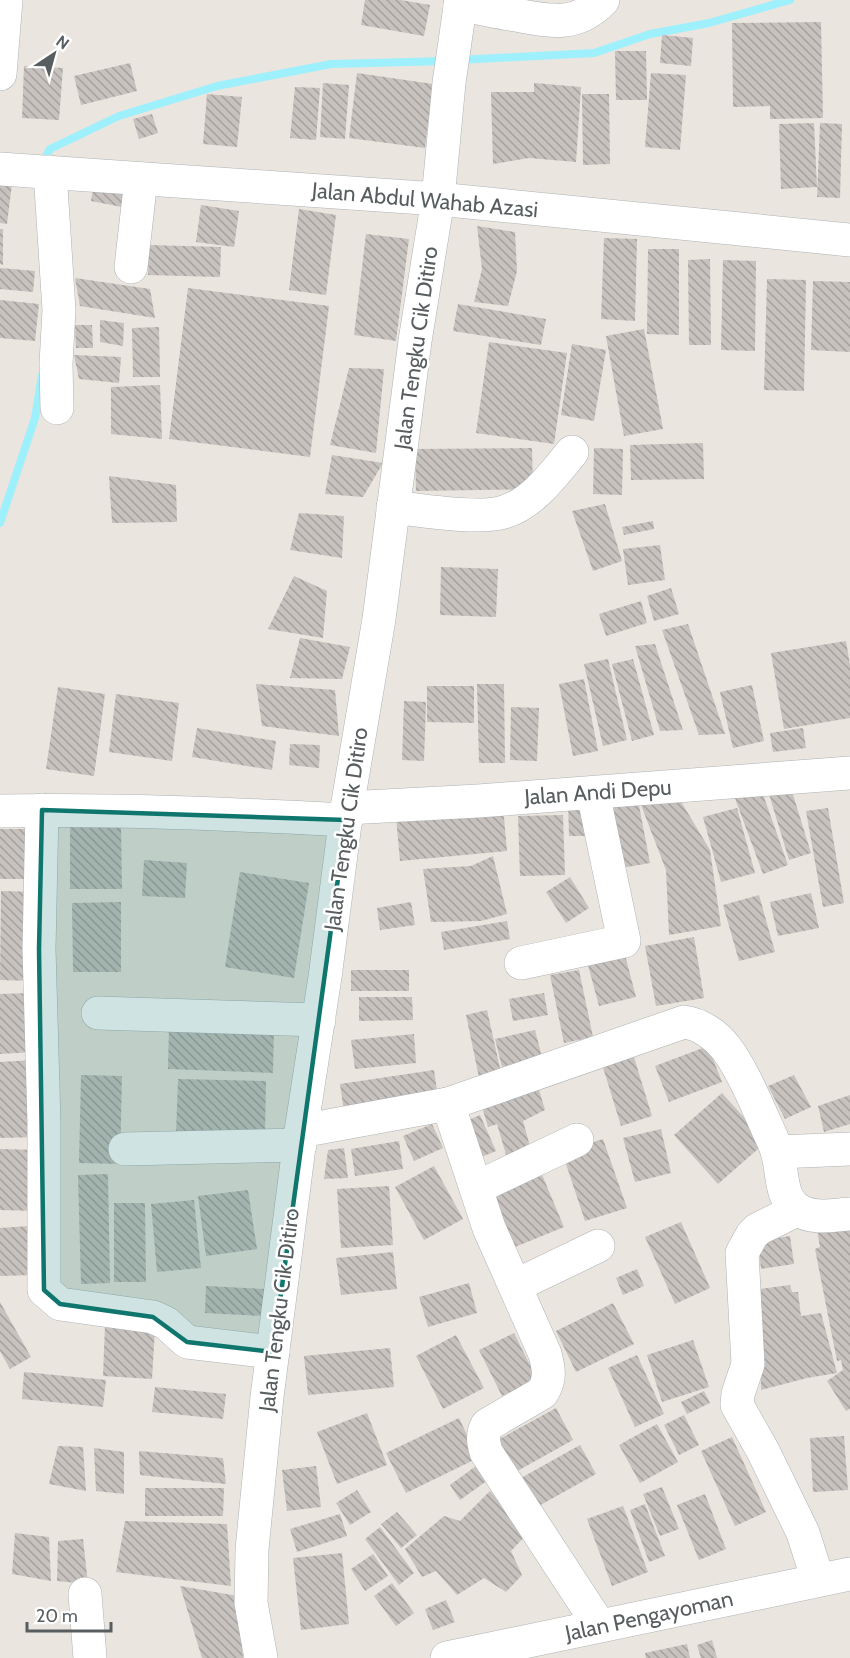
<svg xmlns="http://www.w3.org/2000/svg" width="850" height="1658" font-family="Cabin,sans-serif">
	<defs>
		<pattern id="building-back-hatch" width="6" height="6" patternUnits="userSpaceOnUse" patternTransform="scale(1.5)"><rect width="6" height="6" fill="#c8c2bf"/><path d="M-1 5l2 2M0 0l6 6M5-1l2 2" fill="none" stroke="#a5a19f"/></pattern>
	</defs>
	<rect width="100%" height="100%" fill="#ebe5df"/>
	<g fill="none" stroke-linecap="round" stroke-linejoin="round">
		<g stroke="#9ef0fd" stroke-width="8">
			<polyline points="459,60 594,53 650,34 709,23 790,0"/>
			<polyline points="42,164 50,149 119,116 217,86 331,64 446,61"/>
			<polyline points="0,523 35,418 42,375"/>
		</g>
	</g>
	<g fill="url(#building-back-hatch)">
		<polygon points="365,0 401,0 430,5 424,36 361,25"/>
		<polygon points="821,22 823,118 770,119 770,106 733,107 732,23"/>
		<polygon points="662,35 693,38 691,66 660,63"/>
		<polygon points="615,51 646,51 647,100 616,100"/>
		<polygon points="130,63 137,91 81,105 74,76"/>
		<polygon points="24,66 63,68 59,120 22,118"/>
		<polygon points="357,73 433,84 425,148 349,138"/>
		<polygon points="651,73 686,75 680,150 645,147"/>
		<polygon points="323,83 349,85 345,139 320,137"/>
		<polygon points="534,83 581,87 576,162 529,158 493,164 491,92 534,92"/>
		<polygon points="295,87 320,88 316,140 290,138"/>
		<polygon points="207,94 242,97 237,147 203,144"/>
		<polygon points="582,94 609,94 610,164 583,165"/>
		<polygon points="152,114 158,133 139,139 133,119"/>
		<polygon points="814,123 817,187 781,189 779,124"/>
		<polygon points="820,123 842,124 840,198 817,197"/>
		<polygon points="0,174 13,176 7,224 0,223"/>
		<polygon points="95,177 131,183 127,208 91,201"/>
		<polygon points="201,205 239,211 234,247 196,242"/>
		<polygon points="299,209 336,215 326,295 289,290"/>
		<polygon points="477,226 515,232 517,271 508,306 474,302 482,269"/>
		<polygon points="0,229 3,229 3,265 0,264"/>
		<polygon points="366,234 409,239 396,341 354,335"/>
		<polygon points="604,238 637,239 635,321 601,319"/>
		<polygon points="149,245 221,247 220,277 148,275"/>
		<polygon points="648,249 679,249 679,335 647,334"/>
		<polygon points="710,259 711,345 689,345 688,260"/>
		<polygon points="723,260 756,261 755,351 721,350"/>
		<polygon points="0,268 35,271 33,292 0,289"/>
		<polygon points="75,278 150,289 155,318 80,306"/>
		<polygon points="767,279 806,280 804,391 764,390"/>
		<polygon points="813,281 850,282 850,352 811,350"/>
		<polygon points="188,288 329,306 310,457 169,439"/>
		<polygon points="0,300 39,304 35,341 0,338"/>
		<polygon points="458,304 546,319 541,345 453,331"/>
		<polygon points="100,320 124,323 123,346 100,342"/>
		<polygon points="75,325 92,325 93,348 76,348"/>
		<polygon points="159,327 160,377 133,377 132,328"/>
		<polygon points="644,329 663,429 624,436 606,336"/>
		<polygon points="489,342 567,353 554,444 476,433"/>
		<polygon points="572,344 606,350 594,421 561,415"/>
		<polygon points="74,355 121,357 119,383 79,379"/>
		<polygon points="349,368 384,369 376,453 330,445"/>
		<polygon points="160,385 162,439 111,434 111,387"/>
		<polygon points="703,443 704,479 631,480 630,445"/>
		<polygon points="532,448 533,489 416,491 415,449"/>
		<polygon points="594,448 623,449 622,495 593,494"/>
		<polygon points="332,455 383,463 363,497 325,494"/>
		<polygon points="109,476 176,485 177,522 112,523"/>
		<polygon points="605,504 622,561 593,571 572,511"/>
		<polygon points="299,513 344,516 342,558 290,550"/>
		<polygon points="653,521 654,529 624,535 622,527"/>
		<polygon points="660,545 665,580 628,585 623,549"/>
		<polygon points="441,567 498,569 496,617 440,615"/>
		<polygon points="294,576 327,591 323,638 268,629"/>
		<polygon points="671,588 679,614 654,621 647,596"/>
		<polygon points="641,601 647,623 606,636 599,614"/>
		<polygon points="688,624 725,734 699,735 662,630"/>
		<polygon points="300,638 350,647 342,679 290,678"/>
		<polygon points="846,641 850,665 850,718 784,729 771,653"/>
		<polygon points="655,644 683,730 660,731 635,646"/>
		<polygon points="608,659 627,740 603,746 584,664"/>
		<polygon points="633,659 654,735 632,741 612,664"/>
		<polygon points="584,679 598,751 573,756 559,684"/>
		<polygon points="256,684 335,690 339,736 262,726"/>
		<polygon points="477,684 504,684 505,763 479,763"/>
		<polygon points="752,685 764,741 733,748 720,692"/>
		<polygon points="427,686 474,686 474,723 427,722"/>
		<polygon points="58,687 105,694 94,776 46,769"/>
		<polygon points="116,694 179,703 172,761 109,752"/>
		<polygon points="404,701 426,702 424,761 402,760"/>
		<polygon points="511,707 539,708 537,761 510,760"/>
		<polygon points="197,728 276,741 272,770 192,757"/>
		<polygon points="803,728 806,748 773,752 770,733"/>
		<polygon points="290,744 320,745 319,768 289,765"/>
		<polygon points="759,783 788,865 763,874 733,793"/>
		<polygon points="791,788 811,853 789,860 769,794"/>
		<polygon points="674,790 710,850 721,926 669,935 666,870 639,800"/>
		<polygon points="637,795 650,863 616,869 603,801"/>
		<polygon points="590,803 591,836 569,836 568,804"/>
		<polygon points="503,807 507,851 400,861 396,817"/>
		<polygon points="737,808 755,873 721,882 703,817"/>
		<polygon points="828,808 844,903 823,907 806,811"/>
		<polygon points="563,815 565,875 520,876 518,816"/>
		<polygon points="70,823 121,823 122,889 70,889"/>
		<polygon points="0,829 35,829 36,879 0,879"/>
		<polygon points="493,856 507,914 481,921 431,922 423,869 471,866"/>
		<polygon points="144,860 187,863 185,898 142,896"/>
		<polygon points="240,872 309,883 294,978 225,967"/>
		<polygon points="570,877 589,908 566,923 546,892"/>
		<polygon points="1,891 36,892 34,981 0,980"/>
		<polygon points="811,893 819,928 778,936 770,902"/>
		<polygon points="759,895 775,952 739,961 723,905"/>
		<polygon points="121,902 121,972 73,972 72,903"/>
		<polygon points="411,902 415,925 380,930 377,908"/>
		<polygon points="507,921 510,939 444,950 441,932"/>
		<polygon points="694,937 704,998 656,1006 645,946"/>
		<polygon points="625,955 636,997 599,1006 588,965"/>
		<rect x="351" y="970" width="58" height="21"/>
		<polygon points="579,970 593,1037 564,1043 550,975"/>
		<polygon points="29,993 33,1052 0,1054 0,994"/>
		<polygon points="544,993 548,1015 513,1021 509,999"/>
		<polygon points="359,997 412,997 413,1020 359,1021"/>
		<polygon points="487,1010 502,1077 480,1082 466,1015"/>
		<polygon points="169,1025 274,1028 273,1073 168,1069"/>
		<polygon points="535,1030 542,1057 502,1067 495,1039"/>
		<polygon points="414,1034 416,1063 355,1069 351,1040"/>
		<polygon points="708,1046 722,1082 669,1102 655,1066"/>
		<polygon points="633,1054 652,1116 621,1126 602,1064"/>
		<polygon points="33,1060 38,1137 0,1138 0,1062"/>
		<polygon points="434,1070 438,1098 344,1112 340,1084"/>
		<polygon points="81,1075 122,1076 120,1164 79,1163"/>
		<polygon points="794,1075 811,1107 785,1119 768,1086"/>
		<polygon points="178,1079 266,1081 265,1135 176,1133"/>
		<polygon points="537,1083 545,1110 523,1121 531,1150 507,1158 497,1124 488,1127 480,1100"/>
		<polygon points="722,1093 766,1142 718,1184 674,1135"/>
		<polygon points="850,1095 850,1124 824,1132 818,1106"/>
		<polygon points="480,1115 496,1151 479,1158 464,1122"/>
		<polygon points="432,1124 443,1148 414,1161 403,1136"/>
		<polygon points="661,1129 671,1173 635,1182 623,1138"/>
		<polygon points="603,1139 627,1208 585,1221 562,1152"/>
		<polygon points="399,1141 403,1169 355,1176 351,1149"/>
		<polygon points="344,1148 348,1178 324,1179 328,1150"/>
		<polygon points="0,1149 37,1150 36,1211 0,1210"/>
		<polygon points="434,1166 463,1219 424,1240 395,1187"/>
		<polygon points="540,1170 564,1227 515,1247 491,1190"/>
		<polygon points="108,1174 110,1283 81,1284 78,1175"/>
		<polygon points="389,1186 393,1245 341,1248 337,1189"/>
		<polygon points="248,1190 257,1249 206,1256 198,1196"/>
		<polygon points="194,1200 201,1268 157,1272 151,1204"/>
		<polygon points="114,1203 145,1203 146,1282 114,1282"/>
		<polygon points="850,1220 850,1409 846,1411 827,1381 843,1370 841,1360 837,1361 815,1249 820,1247 816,1225"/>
		<polygon points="681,1222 710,1288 675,1304 645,1237"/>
		<polygon points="30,1226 33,1275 0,1276 0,1228"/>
		<polygon points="790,1236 794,1264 761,1269 758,1241"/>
		<polygon points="393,1252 397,1289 341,1295 336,1258"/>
		<polygon points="637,1269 644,1286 623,1295 616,1278"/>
		<polygon points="469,1283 477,1313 428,1327 419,1297"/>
		<polygon points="790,1285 792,1292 798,1292 801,1316 821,1313 837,1373 807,1378 761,1390 760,1289"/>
		<polygon points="206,1286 265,1289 263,1316 205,1313"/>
		<polygon points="0,1302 31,1357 10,1369 0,1351"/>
		<polygon points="613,1303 634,1344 576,1372 556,1331"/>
		<polygon points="105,1325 155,1328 152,1379 103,1376"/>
		<polygon points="514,1333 537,1379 502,1396 479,1350"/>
		<polygon points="456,1335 484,1388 443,1409 416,1356"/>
		<polygon points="693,1340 709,1387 662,1402 647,1355"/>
		<polygon points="390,1348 394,1387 308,1395 304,1356"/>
		<polygon points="637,1355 664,1414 635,1427 608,1368"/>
		<polygon points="24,1372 106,1380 103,1407 22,1399"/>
		<polygon points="155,1387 226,1394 223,1419 152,1412"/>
		<polygon points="704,1391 710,1403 687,1414 681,1402"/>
		<polygon points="556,1408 573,1440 512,1474 494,1442"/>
		<polygon points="367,1413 387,1465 337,1484 317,1432"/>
		<polygon points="684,1415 699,1445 679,1455 664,1425"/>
		<polygon points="459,1418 478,1458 406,1493 386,1453"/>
		<polygon points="657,1424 678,1462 640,1483 619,1445"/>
		<polygon points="844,1436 848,1490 813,1492 810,1438"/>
		<polygon points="732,1437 766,1512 735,1526 701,1451"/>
		<polygon points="580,1445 596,1474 537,1507 521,1478"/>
		<polygon points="58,1446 83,1447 86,1491 49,1484"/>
		<polygon points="94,1448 124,1452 124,1494 96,1491"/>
		<polygon points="139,1451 223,1458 226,1484 140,1475"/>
		<polygon points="480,1463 491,1478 460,1500 450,1485"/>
		<polygon points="316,1466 321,1507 287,1511 282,1470"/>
		<polygon points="662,1487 679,1529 660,1536 643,1494"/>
		<polygon points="145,1488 224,1488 223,1516 145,1516"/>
		<polygon points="357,1490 371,1512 350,1525 336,1503"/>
		<polygon points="490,1491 527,1534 511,1551 522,1575 506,1592 484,1578 457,1595 436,1571 422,1577 405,1549 444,1516 460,1521"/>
		<polygon points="705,1494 726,1549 699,1560 677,1505"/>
		<polygon points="645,1504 665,1556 649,1562 630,1510"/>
		<polygon points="623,1506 648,1572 612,1586 587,1519"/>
		<polygon points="397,1512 417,1535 401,1548 381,1524"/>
		<polygon points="340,1514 347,1536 297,1552 290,1529"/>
		<polygon points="125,1521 227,1524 231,1586 116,1572"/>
		<polygon points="380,1527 414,1573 399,1585 365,1539"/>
		<polygon points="15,1533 49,1537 51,1581 12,1574"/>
		<polygon points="83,1539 88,1584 57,1581 58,1541"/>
		<polygon points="342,1553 349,1624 301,1630 293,1558"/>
		<polygon points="373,1554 388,1576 365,1591 351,1569"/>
		<polygon points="392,1583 414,1613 396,1626 374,1596"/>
		<polygon points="180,1586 238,1596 243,1658 202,1658"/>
		<polygon points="446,1600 455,1622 433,1630 425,1609"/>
		<polygon points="712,1640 717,1658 701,1658 697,1645"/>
		<polygon points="687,1644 690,1658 646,1658 645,1653"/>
	</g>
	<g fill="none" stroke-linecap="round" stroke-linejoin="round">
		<defs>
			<g id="minor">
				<path d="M460 5C479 8 497 12 516 15 550 21 576 28 603 0"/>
				<polyline points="0,74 6,0"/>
				<polyline points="0,169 438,199 850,240"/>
				<polyline points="50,172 59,310 56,364 57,408"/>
				<polyline points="131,267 141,179"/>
				<path d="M393 507C421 510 478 520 504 512 532 504 554 474 572 452"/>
				<polyline points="347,808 478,801 850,773"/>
				<polyline points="42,810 39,949 44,1122 44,1290 60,1304 153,1317 166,1323 187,1342 273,1352"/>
				<path d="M0 811C115 809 230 814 346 820"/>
				<polyline points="521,963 624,941 593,793"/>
				<polyline points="98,1013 319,1020"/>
				<path d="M448 1104 489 1228 545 1354C549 1369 551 1380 542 1393L487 1425C482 1434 483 1441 486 1452L599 1625"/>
				<path d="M301 1131 448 1104 684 1022C700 1024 716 1035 726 1048 742 1069 755 1101 766 1125 770 1135 776 1145 778 1155 783 1173 780 1197 797 1209 812 1220 833 1215 850 1214"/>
				<polyline points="125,1149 300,1145"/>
				<polyline points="778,1152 850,1149"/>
				<polyline points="476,1188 577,1140"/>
				<polyline points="797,1210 758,1229 752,1235 742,1253 748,1364 738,1394 737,1405 763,1451 803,1533 818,1580"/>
				<polyline points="515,1286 598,1246"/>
				<polyline points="85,1594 90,1658"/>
				<polyline points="261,1658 251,1603 252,1549 267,1397 301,1131 325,977 347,808 379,619 415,341 438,199 449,83 461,0"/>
				<polyline points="447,1658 850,1574"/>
			</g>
		</defs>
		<use href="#minor" stroke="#adb3b5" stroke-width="34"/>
		<use href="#minor" stroke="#fff" stroke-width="33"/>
	</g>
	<path fill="#0f766e" fill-opacity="0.2" stroke="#0f766e" stroke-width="4.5" stroke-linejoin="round" d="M42 810 346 820 273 1352 187 1342 153 1317 60 1304 44 1290 39 949Z"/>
	<g text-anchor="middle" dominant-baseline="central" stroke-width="5" stroke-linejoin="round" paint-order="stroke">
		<g font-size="22" fill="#585e60" stroke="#fff">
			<text transform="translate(425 200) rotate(5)">Jalan Abdul Wahab Azasi</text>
			<text transform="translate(416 348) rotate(-82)">Jalan Tengku Cik Ditiro</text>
			<text transform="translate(598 792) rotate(-4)">Jalan Andi Depu</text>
			<text transform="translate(346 829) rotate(-82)">Jalan Tengku Cik Ditiro</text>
			<text transform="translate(279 1310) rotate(-83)">Jalan Tengku Cik Ditiro</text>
			<text transform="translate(649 1616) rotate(-12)">Jalan Pengayoman</text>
		</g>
	</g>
	<g transform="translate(54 54) rotate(36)" stroke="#ffffff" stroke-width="4.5" paint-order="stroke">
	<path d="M0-4.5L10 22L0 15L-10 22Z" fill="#585e60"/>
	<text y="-9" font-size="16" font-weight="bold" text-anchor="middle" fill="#585e60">N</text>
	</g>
	<path d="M27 1622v9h84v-9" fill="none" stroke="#585e60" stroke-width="3"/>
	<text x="36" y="1622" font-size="18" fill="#585e60" stroke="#ffffff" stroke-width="4.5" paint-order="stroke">20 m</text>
</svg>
